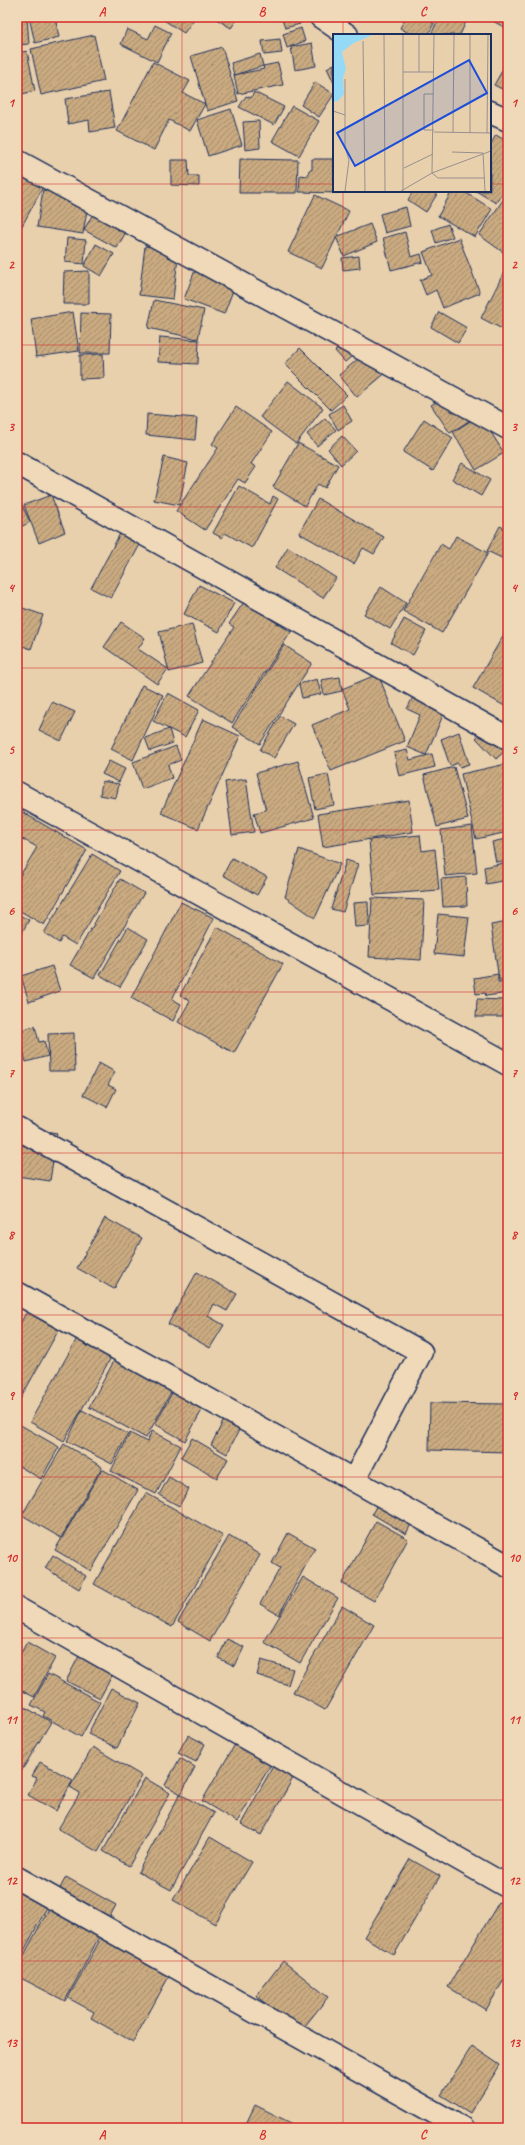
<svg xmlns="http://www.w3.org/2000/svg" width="525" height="2145" font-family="Caveat,sans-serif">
	<defs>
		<pattern id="building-hatch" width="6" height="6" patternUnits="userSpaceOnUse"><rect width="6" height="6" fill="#caaa80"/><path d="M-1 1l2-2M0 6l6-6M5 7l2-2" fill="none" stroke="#a38b6c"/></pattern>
	</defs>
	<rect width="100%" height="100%" fill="#e9d0ad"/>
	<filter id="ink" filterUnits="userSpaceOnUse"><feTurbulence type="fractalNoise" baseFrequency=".025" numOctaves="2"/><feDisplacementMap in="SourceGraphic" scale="8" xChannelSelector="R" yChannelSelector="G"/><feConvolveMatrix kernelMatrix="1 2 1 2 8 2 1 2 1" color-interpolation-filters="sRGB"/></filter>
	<g filter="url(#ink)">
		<g fill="url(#building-hatch)" stroke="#1b2f5e">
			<polygon points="17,17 27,17 29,44 17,45"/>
			<polygon points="29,17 55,17 59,37 35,43"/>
			<polygon points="159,17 191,17 194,19 184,33"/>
			<polygon points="213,17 239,17 231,28"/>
			<polygon points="281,17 298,17 300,24 285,28"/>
			<polygon points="406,17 433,17 431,22 434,23 428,35 412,35 400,28"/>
			<polygon points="439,17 468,17 460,35 431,35"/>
			<polygon points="485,17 508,17 508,20 504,27"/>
			<polygon points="155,25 171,33 157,62 121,44 127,29 148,39"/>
			<polygon points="301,28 305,41 287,48 283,34"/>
			<polygon points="94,35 104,81 41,95 31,49"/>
			<polygon points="280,39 282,53 264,55 262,41"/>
			<polygon points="312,43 316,66 295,70 291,47"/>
			<polygon points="222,47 238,101 207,111 191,56"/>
			<polygon points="27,51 35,91 17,95 17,53"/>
			<polygon points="260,54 263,66 234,75 231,63"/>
			<polygon points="153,62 190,81 183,93 205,104 190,131 169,120 154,150 117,131"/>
			<polygon points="507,62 508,62 508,92 494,85"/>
			<polygon points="278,63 283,85 238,94 234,75 264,69 263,66"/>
			<polygon points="334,64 334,83 327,68"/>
			<polygon points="315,82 334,94 319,117 301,105"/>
			<polygon points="109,92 115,128 90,132 89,120 68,124 65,99"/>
			<polygon points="254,92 284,107 274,125 239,107 246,96 251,98"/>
			<polygon points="292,106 319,121 299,156 272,141"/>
			<polygon points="231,109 242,145 208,156 197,120"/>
			<polygon points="259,121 260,148 245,150 243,122"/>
			<polygon points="496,135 508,142 508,184 496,203 476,191 490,191 490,145"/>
			<polygon points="240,159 298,160 297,193 239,193"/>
			<polygon points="312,159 334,159 334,191 339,191 339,193 299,192 300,175 308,176 309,170 312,170"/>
			<polygon points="171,160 188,160 189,176 199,176 199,186 171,185"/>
			<polygon points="17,162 48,178 17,235"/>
			<polygon points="49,182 89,198 83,234 37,227 43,190 47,191"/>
			<polygon points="413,191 439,191 426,212 408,200"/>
			<polygon points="452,191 463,191 492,209 475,237 438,216"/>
			<polygon points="315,195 349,211 322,268 288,252"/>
			<polygon points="505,197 508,199 507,255 479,235"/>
			<polygon points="100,201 133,219 117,248 84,230"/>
			<polygon points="406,207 410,226 385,233 380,214"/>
			<polygon points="370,224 377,242 344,256 336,237"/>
			<polygon points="448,224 453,237 436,243 432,230"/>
			<polygon points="405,232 411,257 421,254 423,262 391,270 383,238"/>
			<polygon points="67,238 86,240 84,264 65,262"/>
			<polygon points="459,238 480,293 443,308 436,290 426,295 420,280 432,275 423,252"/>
			<polygon points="96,244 114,254 101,276 84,266"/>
			<polygon points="145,246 179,250 173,299 139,295"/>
			<polygon points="359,256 360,268 343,270 342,258"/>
			<polygon points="508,264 508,332 481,318"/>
			<polygon points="197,265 237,280 224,314 184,299"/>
			<polygon points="89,271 89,304 63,304 64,272"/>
			<polygon points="154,300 204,310 198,339 148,328"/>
			<polygon points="73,312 79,351 36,357 31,319"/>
			<polygon points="439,312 467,328 458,343 431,327"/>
			<polygon points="81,313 111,314 110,353 80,353"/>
			<polygon points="160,337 199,340 198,364 158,362"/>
			<polygon points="347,340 358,351 345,362 335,351"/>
			<polygon points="300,348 347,395 331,410 285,364"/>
			<polygon points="370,349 388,371 357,397 339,375"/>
			<polygon points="103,354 104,378 80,379 80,355"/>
			<polygon points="288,381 323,408 296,444 260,417"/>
			<polygon points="453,391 472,419 450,433 431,405"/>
			<polygon points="343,405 352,421 338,430 329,414"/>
			<polygon points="236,407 272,432 251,464 256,467 245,483 238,479 205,530 176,511 218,448 212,444"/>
			<polygon points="147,414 197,418 195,440 146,435"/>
			<polygon points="480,415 504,453 476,470 453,432"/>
			<polygon points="325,418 336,430 317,446 307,434"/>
			<polygon points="424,419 453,438 433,471 403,452"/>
			<polygon points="342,436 356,451 341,465 328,449"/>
			<polygon points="298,443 338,465 325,488 318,484 305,506 273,487"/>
			<polygon points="164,457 188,463 179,505 154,500"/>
			<polygon points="462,463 490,480 481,496 452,479"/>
			<polygon points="239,486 270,504 273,496 278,499 252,548 225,533 222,538 213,533"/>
			<polygon points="17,495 30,522 17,529"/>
			<polygon points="51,495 65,532 39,543 24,505"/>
			<polygon points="318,499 384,537 374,554 363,548 354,564 299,533"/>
			<polygon points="124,526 144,537 111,598 91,588"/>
			<polygon points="500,526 508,530 508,561 487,551"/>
			<polygon points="456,536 488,553 442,633 403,611 441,544 449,549"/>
			<polygon points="288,547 336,578 323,598 275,568"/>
			<polygon points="199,585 234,603 219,632 184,614"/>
			<polygon points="381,587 406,603 390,629 364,614"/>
			<polygon points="244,602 291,632 232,723 189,696 234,627 229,624"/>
			<polygon points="17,606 43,615 31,649 17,644"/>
			<polygon points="404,619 426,631 413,655 391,643"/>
			<polygon points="121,622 145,638 138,649 168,669 157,684 104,647"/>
			<polygon points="192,624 202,663 169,672 159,632"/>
			<polygon points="508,627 508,708 473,688"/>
			<polygon points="284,645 312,663 260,744 232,727"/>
			<polygon points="378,674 405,741 331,771 312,725 350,709 342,689"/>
			<polygon points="340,677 342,691 324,695 321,680"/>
			<polygon points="317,679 321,694 302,698 299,684"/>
			<polygon points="142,685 163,695 133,760 111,749"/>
			<polygon points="168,693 199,710 185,737 153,721"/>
			<polygon points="415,693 447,706 426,755 407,747 420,715 407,709"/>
			<polygon points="52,702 75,712 61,741 39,730"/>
			<polygon points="280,716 294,724 274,758 260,750"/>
			<polygon points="203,719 240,736 198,829 161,813"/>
			<polygon points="169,729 173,743 150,751 145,738"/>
			<polygon points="485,729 506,750 496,759 476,738"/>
			<polygon points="459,732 469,764 460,767 458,763 450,766 441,739"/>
			<polygon points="176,746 181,760 168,765 172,778 142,789 133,762"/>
			<polygon points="407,750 410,760 432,754 435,767 399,776 394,753"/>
			<polygon points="109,761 125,769 119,782 102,774"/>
			<polygon points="298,761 314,818 260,833 254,813 266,810 256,773"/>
			<polygon points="506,764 508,773 508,832 476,839 461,774"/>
			<polygon points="454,767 468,819 437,827 424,775"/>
			<polygon points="328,774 334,805 315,809 309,778"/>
			<polygon points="246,779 254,832 232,835 225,782"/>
			<polygon points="102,781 119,784 116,798 100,795"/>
			<polygon points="409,800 413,832 323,847 318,814"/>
			<polygon points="17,809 87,850 44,925 17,909 17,881 37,847 17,836"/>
			<polygon points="472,826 477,873 445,876 441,830"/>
			<polygon points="420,835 422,851 435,849 439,890 374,895 369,840"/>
			<polygon points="506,839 508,860 496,862 492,842"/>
			<polygon points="299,849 340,864 315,918 285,897"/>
			<polygon points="92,854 120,871 76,945 62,937 59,943 44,933"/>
			<polygon points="232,858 267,877 257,895 223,875"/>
			<polygon points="17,859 20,871 17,872"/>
			<polygon points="346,860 358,864 343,912 331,909"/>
			<polygon points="504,863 507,880 486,884 484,867"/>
			<polygon points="466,877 467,906 443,907 441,879"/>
			<polygon points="120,879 144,893 94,978 70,965"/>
			<polygon points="372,898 424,900 421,960 369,957"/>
			<polygon points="181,902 214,918 172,999 181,1004 173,1021 131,998"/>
			<polygon points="368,902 369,926 355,927 353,903"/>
			<polygon points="17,914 29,920 20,936 17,935"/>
			<polygon points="438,914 469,917 464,957 434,954"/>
			<polygon points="508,922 508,979 499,980 491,925"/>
			<polygon points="128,927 148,939 120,987 100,975"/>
			<polygon points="217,927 283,964 234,1053 178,1022 190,1001 180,995"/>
			<polygon points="52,966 60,991 29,1002 21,976"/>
			<polygon points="498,974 498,982 508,981 508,993 486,996 485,993 476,994 474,978"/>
			<polygon points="477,999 504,1000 503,1017 476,1017"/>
			<polygon points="507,1000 508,1000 508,1020 506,1020"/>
			<polygon points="35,1026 39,1042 44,1041 48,1056 26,1062 18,1031"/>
			<polygon points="74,1033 75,1071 49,1071 48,1034"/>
			<polygon points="99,1063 115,1072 108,1085 116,1089 107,1107 83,1095"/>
			<polygon points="22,1127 57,1133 50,1181 17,1176 17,1157"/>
			<polygon points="105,1218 142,1238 114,1289 77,1268"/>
			<polygon points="197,1272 237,1294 227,1311 214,1304 208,1316 224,1325 210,1348 168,1324"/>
			<polygon points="35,1297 67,1315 17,1405 17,1329"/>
			<polygon points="84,1326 118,1345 64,1441 30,1422"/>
			<polygon points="120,1350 177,1381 146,1438 89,1407"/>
			<polygon points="177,1384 207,1401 185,1441 155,1424"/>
			<polygon points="430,1403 508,1404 508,1452 429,1450"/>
			<polygon points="82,1410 128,1434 112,1464 67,1441"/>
			<polygon points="226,1416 242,1424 227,1454 211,1445"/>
			<polygon points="17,1423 59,1447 41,1479 17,1465"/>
			<polygon points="152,1431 181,1446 156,1494 111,1471 130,1433 147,1442"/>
			<polygon points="192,1438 228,1459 217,1478 181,1457"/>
			<polygon points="64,1444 102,1467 61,1538 22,1515"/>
			<polygon points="102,1469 138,1490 91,1571 55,1550"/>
			<polygon points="169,1477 189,1489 179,1506 159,1495"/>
			<polygon points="146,1493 223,1536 172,1627 94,1584"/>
			<polygon points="381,1497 415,1516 406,1534 372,1514"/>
			<polygon points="376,1521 408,1539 374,1601 342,1583"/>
			<polygon points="288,1533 315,1548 279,1615 260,1604 280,1568 272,1563"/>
			<polygon points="229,1536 260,1555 210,1641 178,1622"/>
			<polygon points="53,1555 86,1576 79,1589 45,1568"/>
			<polygon points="303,1577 338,1598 300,1663 264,1642"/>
			<polygon points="342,1606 374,1625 325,1710 293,1692"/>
			<polygon points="88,1639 122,1657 100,1698 66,1681"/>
			<polygon points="227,1639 244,1647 235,1666 218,1658"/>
			<polygon points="27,1642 55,1658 34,1697 17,1688 17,1660"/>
			<polygon points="261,1660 293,1669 288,1685 257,1675"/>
			<polygon points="48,1674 100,1702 81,1737 43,1716 45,1712 31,1705"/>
			<polygon points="111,1688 140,1703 117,1748 88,1734"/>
			<polygon points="23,1706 51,1722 19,1775 17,1774 17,1716"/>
			<polygon points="188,1735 205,1744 196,1762 178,1753"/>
			<polygon points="237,1741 273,1761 237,1822 202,1801"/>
			<polygon points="93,1747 142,1776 98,1852 58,1829 80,1793 70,1787"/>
			<polygon points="282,1750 302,1762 261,1835 241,1824"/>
			<polygon points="180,1758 195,1767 181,1794 165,1785"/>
			<polygon points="40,1762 73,1780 56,1811 28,1795 37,1778 32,1776"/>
			<polygon points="145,1778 170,1793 129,1866 103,1851"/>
			<polygon points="180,1794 214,1813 171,1890 138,1872"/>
			<polygon points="210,1837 252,1862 215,1924 173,1900"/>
			<polygon points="410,1859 440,1876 394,1955 364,1937"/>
			<polygon points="66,1877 116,1905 65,2001 17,1976 17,1968"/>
			<polygon points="17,1887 53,1896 17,1964"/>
			<polygon points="499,1902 508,1907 508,1973 486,2010 448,1987"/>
			<polygon points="111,1920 179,1958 133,2042 91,2018 94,2012 68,1998"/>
			<polygon points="283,1961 328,1997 301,2031 256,1996"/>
			<polygon points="472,2046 500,2065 470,2113 441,2095"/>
			<polygon points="255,2105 301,2128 244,2128"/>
		</g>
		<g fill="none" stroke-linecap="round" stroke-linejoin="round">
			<defs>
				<g id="minor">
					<polyline points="321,17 347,35"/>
					<polyline points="490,112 508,120"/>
					<polyline points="17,161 508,428"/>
					<polyline points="17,463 508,738"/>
					<polyline points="17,793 508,1064"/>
					<polyline points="17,1128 421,1352 354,1480"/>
					<polyline points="17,1293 508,1566"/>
					<polyline points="17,1608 508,1887"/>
					<polyline points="17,1878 462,2128"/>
				</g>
			</defs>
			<use href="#minor" stroke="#1b2f5e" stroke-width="25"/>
			<use href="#minor" stroke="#f0d9b8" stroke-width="22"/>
		</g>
	</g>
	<path fill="none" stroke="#d62828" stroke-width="1" stroke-opacity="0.55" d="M182 17V2128M343 17V35M17 184H334M490 184H508M343 191V2128M17 345H508M17 507H508M17 668H508M17 830H508M17 992H508M17 1153H508M17 1315H508M17 1477H508M17 1638H508M17 1800H508M17 1961H508"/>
	<g transform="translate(333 34)">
		<rect width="158" height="158" fill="#e9d0ad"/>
		<path d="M0 1H39L19 10 9 18 13 35 10 44 11 60 5 67 0 68Z" fill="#94daf6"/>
		<path fill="none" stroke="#97908d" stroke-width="1" d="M51 1 52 157M70 1V157M101 1 99 139 105 144H152M30 7 32 157M70 38H101M86 38V1M12 45V113L16 126 12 157M0 77 12 81M101 96H91V60H101M101 98 158 99M120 98 121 1M137 99V1M154 99 155 1M119 118 150 119 152 157M71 134 100 120M68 157 99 139 158 117"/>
		<path fill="#1d4ed8" fill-opacity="0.15" stroke="#1d4ed8" stroke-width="2" d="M136 26 154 59 22 132 4 99Z"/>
		<rect width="158" height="158" fill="none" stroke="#1b2f5e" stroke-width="2"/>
	</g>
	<rect width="525" height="2145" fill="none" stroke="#f0d9b8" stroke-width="44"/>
	<rect x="22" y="22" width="481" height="2101" fill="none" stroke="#d62828" stroke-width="1.5"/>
	<g font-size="13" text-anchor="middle" font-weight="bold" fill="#d62828">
		<text x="102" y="16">A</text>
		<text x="262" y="16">B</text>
		<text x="423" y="16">C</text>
		<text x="11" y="107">1</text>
		<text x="514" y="107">1</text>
		<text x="11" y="269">2</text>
		<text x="514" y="269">2</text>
		<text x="11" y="431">3</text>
		<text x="514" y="431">3</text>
		<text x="11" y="592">4</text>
		<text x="514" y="592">4</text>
		<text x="11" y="754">5</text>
		<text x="514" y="754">5</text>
		<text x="11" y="915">6</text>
		<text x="514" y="915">6</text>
		<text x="11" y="1077">7</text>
		<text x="514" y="1077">7</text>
		<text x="11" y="1239">8</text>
		<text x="514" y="1239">8</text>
		<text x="11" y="1400">9</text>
		<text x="514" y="1400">9</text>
		<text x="11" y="1562">10</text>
		<text x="514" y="1562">10</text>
		<text x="11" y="1724">11</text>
		<text x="514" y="1724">11</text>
		<text x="11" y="1885">12</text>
		<text x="514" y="1885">12</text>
		<text x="11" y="2047">13</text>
		<text x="514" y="2047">13</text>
		<text x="102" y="2139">A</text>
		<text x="262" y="2139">B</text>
		<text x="423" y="2139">C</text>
	</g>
</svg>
